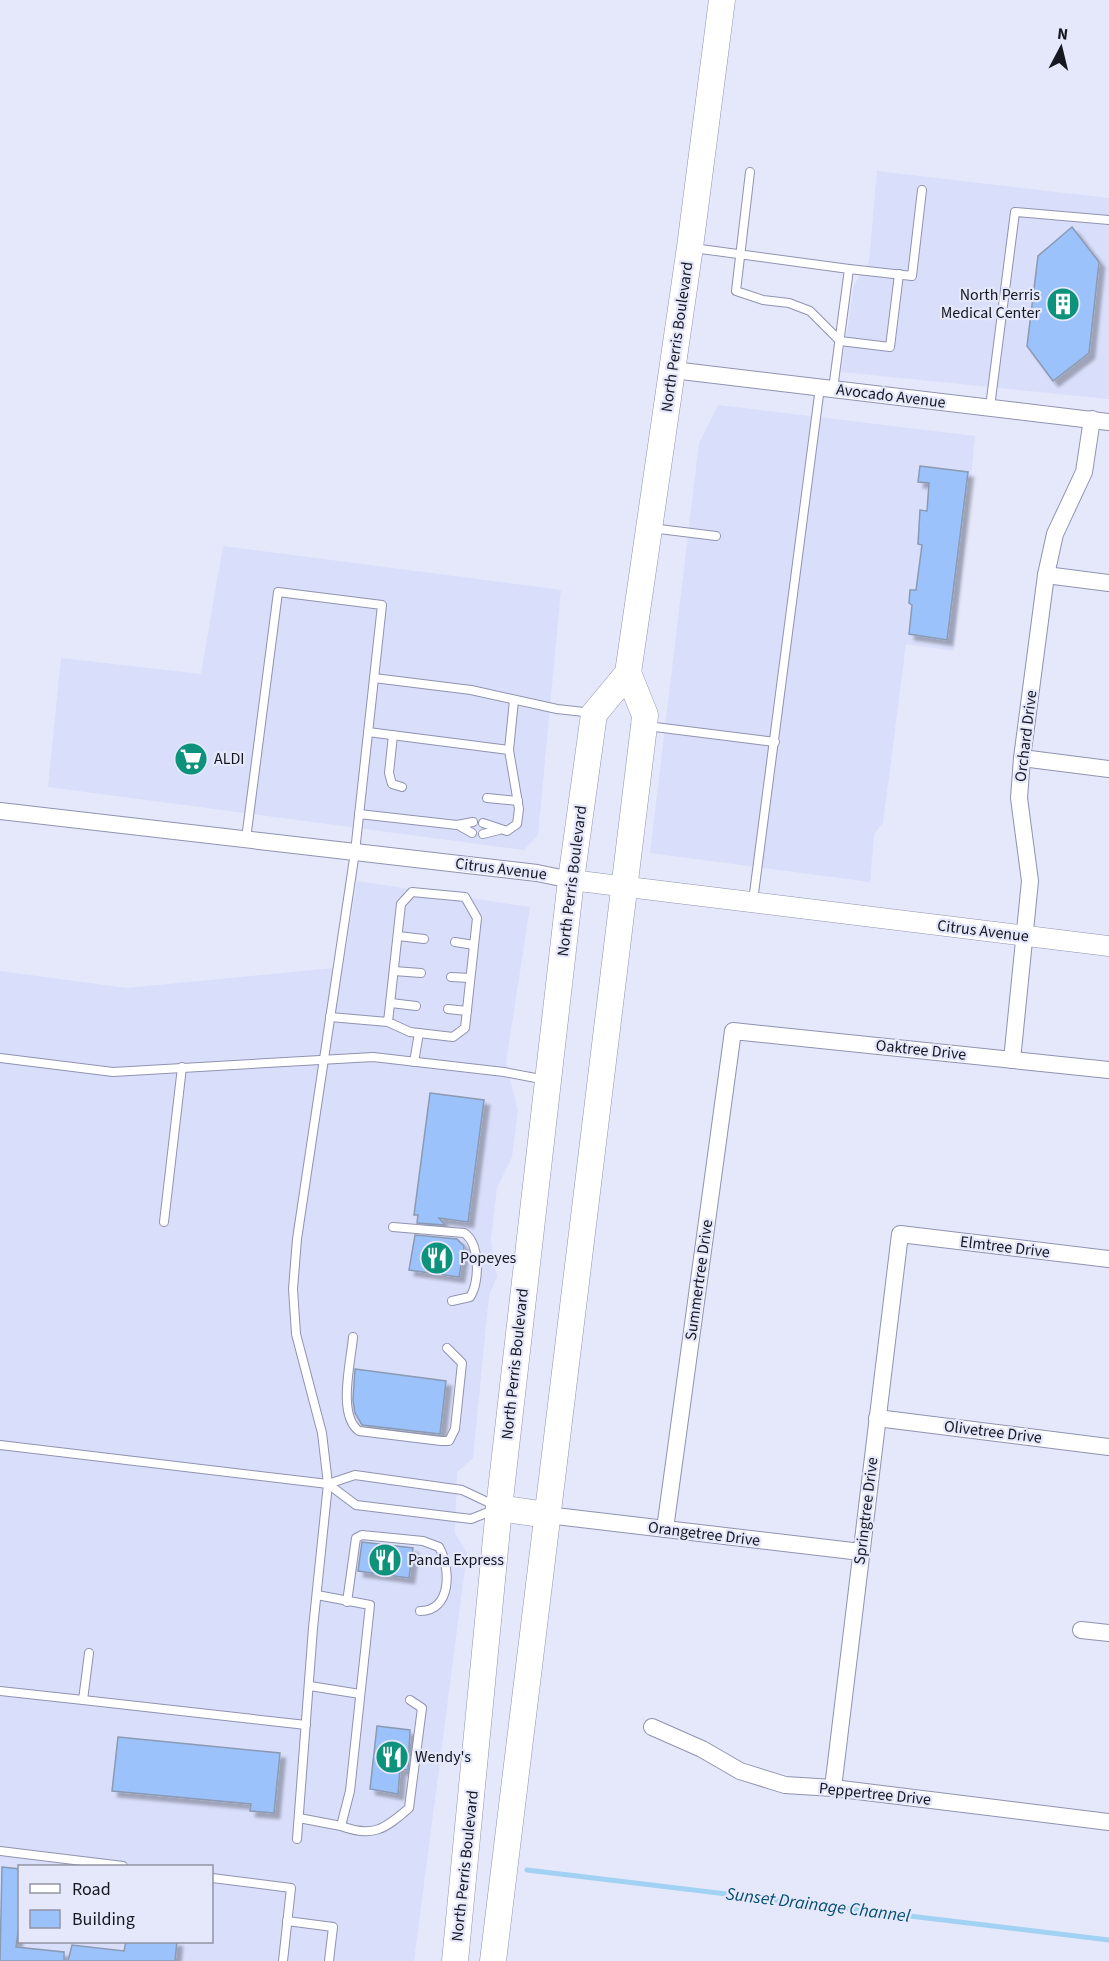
<svg xmlns="http://www.w3.org/2000/svg" width="1109" height="1961" font-family="'Source Sans 3',sans-serif">
	<defs>
		<filter id="shadow"><feDropShadow dx="5.5" dy="5.5" stdDeviation="1.5" flood-color="#0004"/></filter>
	</defs>
	<rect width="100%" height="100%" fill="#e5e8fa"/>
	<g fill="#d9defb" fill-rule="evenodd">
		<polygon points="877,171 1109,198 1109,399 841,372 854,285 869,262"/>
		<polygon points="718,405 975,436 954,651 906,644 883,823 874,834 870,882 650,853 699,443"/>
		<polygon points="223,546 561,590 538,835 524,850 48,787 61,658 201,674"/>
		<path d="M357 881 530 907 506 1062 518 1110 512 1157 497 1188 491 1240 497 1277 489 1295 473 1458 457 1472 455 1533 467 1553 414 1961H0V971L127 988 343 967ZM20 1866H212V1942H20Z"/>
	</g>
	<g fill="none" stroke-linecap="round" stroke-linejoin="round">
		<polyline stroke="#a1d2f3" stroke-width="5" points="527,1870 1109,1940"/>
	</g>
	<g fill="#9cc2fb" stroke="#8a9ab3" stroke-width="1.5" filter="url(#shadow)">
		<polygon points="1072,227 1099,262 1089,353 1053,381 1027,346 1038,256"/>
		<polygon points="920,466 968,472 947,640 909,634 912,605 909,603 910,590 916,590 922,545 918,544 920,510 927,511 929,483 918,482"/>
		<polygon points="430,1093 484,1100 468,1222 439,1218 445,1225 417,1223 418,1215 414,1215"/>
		<polygon points="415,1235 457,1239 464,1246 459,1277 409,1270"/>
		<polygon points="355,1369 446,1381 440,1434 362,1425 355,1413 353,1400"/>
		<polygon points="362,1542 413,1548 409,1578 358,1571"/>
		<polygon points="377,1726 410,1730 408,1770 400,1769 398,1794 370,1789"/>
		<polygon points="118,1737 280,1753 274,1813 250,1811 251,1804 112,1791"/>
		<polygon points="2,1867 20,1869 20,1919 16,1947 64,1952 64,1961 0,1961"/>
		<polygon points="126,1941 177,1941 175,1961 68,1961 72,1945 124,1951"/>
	</g>
	<g fill="none" stroke-linecap="round" stroke-linejoin="round">
		<defs>
			<g id="service">
				<polyline points="750,172 736,291 763,300 789,303 810,311 840,341 890,347 899,274"/>
				<polyline points="693,248 849,269 833,389"/>
				<polyline points="849,269 912,276 922,190"/>
				<polyline points="990,407 1015,212 1109,220"/>
				<polyline points="651,528 716,536"/>
				<polyline points="374,678 471,690 557,709 593,713"/>
				<polyline points="647,726 775,742"/>
				<polyline points="368,732 509,750"/>
				<polyline points="393,735 389,773 392,784 402,787"/>
				<polyline points="487,798 518,801"/>
				<polyline points="359,814 457,825 473,822"/>
				<polyline points="483,823 507,831 517,824 519,809 509,750 514,700"/>
				<polyline points="458,825 472,833"/>
				<polyline points="483,834 499,830"/>
				<polyline points="246,839 278,592 382,605 355,852 297,1239 293,1289 296,1334 322,1433 328,1484 313,1628 297,1839"/>
				<polyline points="753,901 820,387"/>
				<polyline points="398,936 424,939"/>
				<polyline points="455,942 474,945"/>
				<polyline points="394,971 421,973"/>
				<polyline points="451,977 470,978"/>
				<polyline points="391,1003 416,1006"/>
				<polyline points="448,1009 467,1011"/>
				<polyline points="330,1017 388,1022 410,1032 453,1037 465,1028 477,918 465,897 412,892 401,904 388,1022"/>
				<polyline points="0,1058 113,1072 373,1057 504,1072 546,1080"/>
				<polyline points="414,1062 419,1033"/>
				<polyline points="164,1222 182,1067"/>
				<path d="M393 1227 464 1233C480 1243 480 1283 470 1297L452 1301"/>
				<path d="M353 1337C351 1362 337 1415 359 1431L441 1441H449L455 1429 462 1363 447 1348"/>
				<polyline points="0,1445 328,1484 355,1475 462,1490 496,1506"/>
				<polyline points="328,1484 356,1505 471,1519 496,1509"/>
				<path d="M347 1602 356 1538 362 1535 423 1541 439 1547C451 1568 452 1611 420 1611"/>
				<polyline points="310,1686 360,1694"/>
				<polyline points="0,1691 83,1700 89,1653"/>
				<polyline points="83,1700 306,1725"/>
				<polyline points="299,1818 341,1826 350,1791 370,1605 317,1595"/>
				<path d="M341 1826C373 1838 385 1829 409 1808L422 1708 410 1700"/>
				<polyline points="0,1851 123,1866"/>
				<polyline points="212,1878 291,1888 283,1961"/>
				<polyline points="287,1921 333,1927 329,1961"/>
			</g>
			<g id="minor">
				<polyline points="673,370 1109,422"/>
				<polyline points="1046,575 1109,583"/>
				<polyline points="1022,758 1109,769"/>
				<polyline points="0,811 537,873 571,880"/>
				<polyline points="1012,1060 1030,881 1019,798 1022,758 1046,575 1055,534 1084,472 1092,419"/>
				<polyline points="877,1418 1109,1447"/>
				<polyline points="547,1515 861,1552"/>
				<polyline points="665,1529 733,1031 1109,1070"/>
				<polyline points="1081,1630 1109,1633"/>
				<polyline points="652,1727 702,1749 740,1771 785,1785 833,1788 1109,1822"/>
				<polyline points="833,1788 900,1234 1109,1259"/>
			</g>
			<polyline id="tertiary" points="571,880 1109,946"/>
			<g id="primary">
				<polyline points="499,1508 547,1515"/>
				<polyline points="455,1961 499,1508 571,880 594,714 628,673 690,247 722,0"/>
				<polyline points="493,1961 644,726 645,715 628,673"/>
			</g>
		</defs>
		<use href="#service" stroke="#8f93af" stroke-width="10"/>
		<use href="#minor" stroke="#8f93af" stroke-width="18"/>
		<use href="#tertiary" stroke="#8f93af" stroke-width="21"/>
		<use href="#primary" stroke="#8f93af" stroke-width="27"/>
		<use href="#service" stroke="#fff" stroke-width="8"/>
		<use href="#minor" stroke="#fff" stroke-width="16"/>
		<use href="#tertiary" stroke="#fff" stroke-width="20"/>
		<use href="#primary" stroke="#fff" stroke-width="26"/>
	</g>
	<defs>
		<symbol id="building-disc" viewBox="-11 -11 22 22"><circle r="9.5" fill="#0d927b" stroke="#e5e8fa"/><path d="M-4-6H4V6H1V3H-1V6H-4ZM-2.5-4.3h1.7v1.8h-1.7ZM.8-4.3h1.7v1.8H.8ZM-2.5-1h1.7V.8h-1.7ZM.8-1h1.7V.8H.8Z" fill="#fff"/></symbol>
		<symbol id="supermarket-disc" viewBox="-11 -11 22 22"><circle r="9.5" fill="#0d927b" stroke="#e5e8fa"/><path d="M-6-5.5h2.5l.6 2H6L4.5 2H-2.5L-4.4-4H-6ZM-1.5 3.2a1.3 1.3 0 1 0 .1 0ZM3 3.2a1.3 1.3 0 1 0 .1 0Z" fill="#fff"/></symbol>
		<symbol id="restaurant-disc" viewBox="-11 -11 22 22"><circle r="9.5" fill="#0d927b" stroke="#e5e8fa"/><path d="M-5-6h1v4h1v-4h1v4h1v-4h1v5L-1.5 .5V6h-2V.5L-5-1ZM5-6V6H3V1.5H1.5Q1.5-4 5-6Z" fill="#fff"/></symbol>
	</defs>
	<g fill-rule="evenodd">
		<use href="#building-disc" x="1044" y="285" width="38" height="38"/>
		<use href="#supermarket-disc" x="172" y="740" width="38" height="38"/>
		<use href="#restaurant-disc" x="418" y="1239" width="38" height="38"/>
		<use href="#restaurant-disc" x="366" y="1541" width="38" height="38"/>
		<use href="#restaurant-disc" x="373" y="1738" width="38" height="38"/>
	</g>
	<g text-anchor="middle" dominant-baseline="central" stroke-width="4.5" stroke-linejoin="round" paint-order="stroke">
		<g font-size="16" fill="#151721" stroke="#e5e8fa" text-anchor="start">
			<text x="1040" y="295" text-anchor="end">North Perris<tspan x="1040" dy="18">Medical Center</tspan></text>
			<text x="214" y="759">ALDI</text>
			<text x="460" y="1258">Popeyes</text>
			<text x="408" y="1560">Panda Express</text>
			<text x="415" y="1757">Wendy's</text>
		</g>
		<g font-size="16" fill="#151721" stroke="#e5e8fa">
			<text transform="translate(677 337) rotate(-82)">North Perris Boulevard</text>
			<text transform="translate(891 396) rotate(7)">Avocado Avenue</text>
			<text transform="translate(1026 736) rotate(-83)">Orchard Drive</text>
			<text transform="translate(501 869) rotate(7)">Citrus Avenue</text>
			<text transform="translate(572 881) rotate(-83)">North Perris Boulevard</text>
			<text transform="translate(983 931) rotate(7)">Citrus Avenue</text>
			<text transform="translate(921 1050) rotate(6)">Oaktree Drive</text>
			<text transform="translate(1005 1247) rotate(7)">Elmtree Drive</text>
			<text transform="translate(699 1280) rotate(-82)">Summertree Drive</text>
			<text transform="translate(515 1364) rotate(-84)">North Perris Boulevard</text>
			<text transform="translate(993 1432) rotate(7)">Olivetree Drive</text>
			<text transform="translate(866 1511) rotate(-83)">Springtree Drive</text>
			<text transform="translate(704 1534) rotate(7)">Orangetree Drive</text>
			<text transform="translate(875 1794) rotate(6)">Peppertree Drive</text>
			<text transform="translate(465 1866) rotate(-84)">North Perris Boulevard</text>
		</g>
		<g font-size="18" font-style="italic" fill="#044e71" stroke="#e5e8fa">
			<text transform="translate(818 1905) rotate(7)">Sunset Drainage Channel</text>
		</g>
	</g>
	<rect x="18" y="1865" width="195" height="78" fill="#e5e8fa" stroke="#9294a3" stroke-width="1.5"/>
	<rect x="30" y="1884" width="30" height="9" fill="#ffffff" stroke="#9294a3" stroke-width="1.5"/>
	<text x="72" y="1895" font-size="18" fill="#151721">Road</text>
	<rect x="30" y="1910" width="30" height="18" fill="#9cc2fb" stroke="#9294a3" stroke-width="1.5"/>
	<text x="72" y="1925" font-size="18" fill="#151721">Building</text>
	<g transform="translate(1061 48) rotate(7)" stroke="#e5e8fa" stroke-width="4.5" paint-order="stroke">
	<path d="M0-4.5L10 22L0 15L-10 22Z" fill="#151721"/>
	<text y="-9" font-size="16" font-weight="bold" text-anchor="middle" fill="#151721">N</text>
	</g>
</svg>
